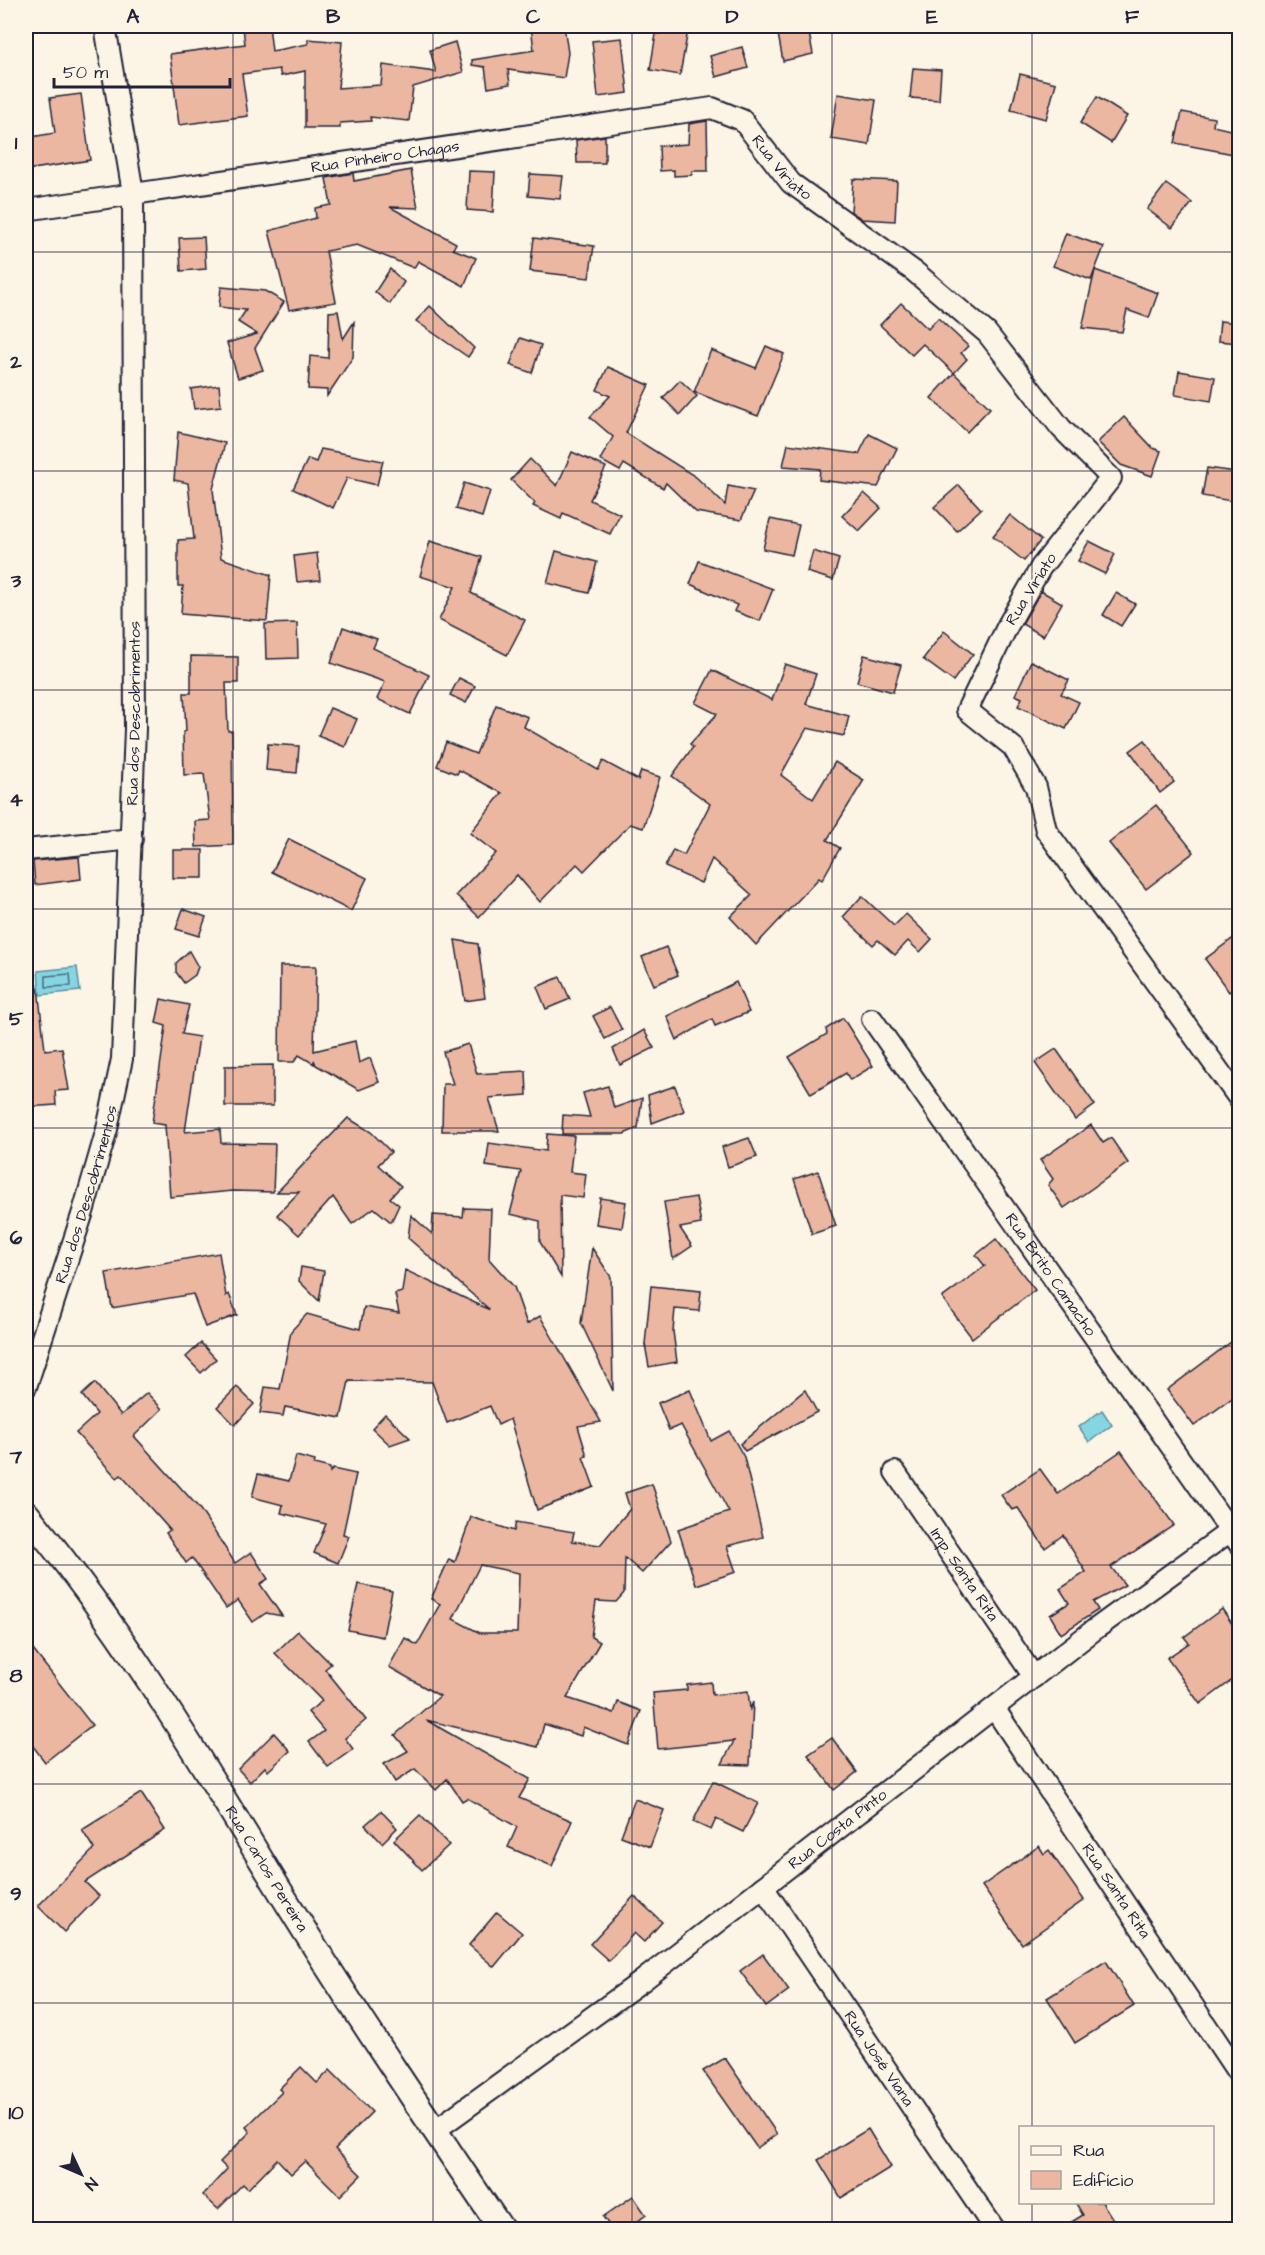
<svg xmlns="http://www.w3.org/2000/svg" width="1265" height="2255" font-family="'Architects Daughter',sans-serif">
	<rect width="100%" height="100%" fill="#fcf5e5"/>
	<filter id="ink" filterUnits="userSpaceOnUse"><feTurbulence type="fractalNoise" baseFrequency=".0167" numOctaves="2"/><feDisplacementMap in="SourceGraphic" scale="12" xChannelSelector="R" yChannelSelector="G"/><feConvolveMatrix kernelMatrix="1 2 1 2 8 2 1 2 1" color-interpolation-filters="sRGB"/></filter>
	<g filter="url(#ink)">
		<g fill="#86d5e2" stroke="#5e8d9f" stroke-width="1.5">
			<polygon points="77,967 80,991 40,995 38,971"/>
			<polygon points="1102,1410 1112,1425 1089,1442 1079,1427"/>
		</g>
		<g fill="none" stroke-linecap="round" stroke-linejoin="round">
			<polygon stroke="#4a6a7e" stroke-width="1.5" points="70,974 71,986 46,987 46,976"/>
		</g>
		<g fill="#ecb7a0" stroke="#22223b" stroke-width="1.5" fill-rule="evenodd">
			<polygon points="269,26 272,51 308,44 308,39 342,42 338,88 381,85 383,65 436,72 430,50 455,42 463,72 413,87 409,121 370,117 371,121 340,123 340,128 305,128 305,71 281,76 279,69 242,74 248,116 179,125 170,54 245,44 243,28"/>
			<polygon points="531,26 564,26 568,53 564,78 508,70 510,84 488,88 485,67 472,65 472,60 534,50"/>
			<polygon points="808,28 813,54 783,61 778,34"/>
			<polygon points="688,30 680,75 650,70 656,34"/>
			<polygon points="622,38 628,93 598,97 592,41"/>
			<polygon points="742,47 748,68 716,77 710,56"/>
			<polygon points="913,68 941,70 939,100 910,98"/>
			<polygon points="1020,74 1056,83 1046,119 1011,110"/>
			<polygon points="81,94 90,160 26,170 26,138 55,133 50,98"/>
			<polygon points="838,94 876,100 869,145 831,139"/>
			<polygon points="1097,97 1127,116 1111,143 1080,123"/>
			<polygon points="1182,112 1214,118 1213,126 1239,132 1239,155 1175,143"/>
			<polygon points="707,121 708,171 692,171 692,175 674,176 674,170 660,171 659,146 688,144 689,124"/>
			<polygon points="605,136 605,163 577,163 576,140"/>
			<polygon points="411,170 418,208 390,207 456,243 453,249 476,258 464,286 418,261 414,268 357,245 326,251 336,302 289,310 269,231 316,218 315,208 331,205 326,178 353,173 354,181"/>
			<polygon points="469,171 495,172 493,212 467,210"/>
			<polygon points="530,174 563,176 560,199 528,196"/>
			<polygon points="853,179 897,181 895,221 862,219 851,212"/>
			<polygon points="1166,184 1192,203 1172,228 1147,209"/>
			<polygon points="1066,233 1104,247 1091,280 1053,266"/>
			<polygon points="204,237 206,269 181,271 179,238"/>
			<polygon points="534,238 594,246 589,278 530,271"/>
			<polygon points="390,269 404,282 390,304 375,292"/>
			<polygon points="1095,270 1158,293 1149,318 1127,310 1122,332 1082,328"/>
			<polygon points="221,287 265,291 284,302 255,348 263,370 238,378 227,343 257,334 238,322 246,310 219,307"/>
			<polygon points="901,303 928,329 938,318 968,346 961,353 967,359 954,373 923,344 912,355 880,325"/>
			<polygon points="430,306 474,348 468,357 416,321"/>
			<polygon points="338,311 343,339 354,322 353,357 327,396 327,390 308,389 310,356 328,358 329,312"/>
			<polygon points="1220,321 1239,323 1239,343 1218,341"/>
			<polygon points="520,338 541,345 532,373 510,365"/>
			<polygon points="766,346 784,354 758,416 694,392 711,350 756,368"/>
			<polygon points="608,367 649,385 626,433 696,477 725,505 728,486 754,491 741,520 696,512 666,483 663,488 624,464 620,471 600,460 613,437 590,417 610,396 597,390"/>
			<polygon points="1179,371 1215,377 1211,401 1175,395"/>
			<polygon points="954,373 990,408 967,432 931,398"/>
			<polygon points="680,380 697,396 680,415 663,398"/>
			<polygon points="219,385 221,406 194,409 191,389"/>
			<polygon points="1124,417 1153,448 1161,451 1152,476 1121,465 1098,442"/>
			<polygon points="178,432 225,443 213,489 221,558 271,575 267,621 181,614 183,586 178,586 178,540 194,539 188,483 174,480"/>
			<polygon points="869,434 897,448 878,487 819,480 820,469 783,466 788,444 859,454"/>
			<polygon points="321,449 383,461 377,485 347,478 333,508 293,489 308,459 316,462"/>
			<polygon points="572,452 606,467 590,500 620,514 610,534 563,513 561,519 533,506 535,503 511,480 530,459 557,486"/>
			<polygon points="1207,468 1236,472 1231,501 1202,496"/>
			<polygon points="464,483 490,491 482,517 456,509"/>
			<polygon points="959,485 981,509 957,531 934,507"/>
			<polygon points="864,493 881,508 859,531 842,516"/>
			<polygon points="1010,515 1041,540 1024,561 993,536"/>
			<polygon points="770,519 799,525 792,555 763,549"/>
			<polygon points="430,541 482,557 471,593 525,620 507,655 439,620 455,587 420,576"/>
			<polygon points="1089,541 1115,554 1105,574 1078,561"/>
			<polygon points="556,551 597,562 589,593 547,583"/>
			<polygon points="813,551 839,559 833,580 807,572"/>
			<polygon points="317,553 320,580 297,582 294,556"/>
			<polygon points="699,561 773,589 760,621 734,611 737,605 690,584"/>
			<polygon points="1041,591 1062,603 1043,636 1022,624"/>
			<polygon points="1116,593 1135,604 1121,626 1103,615"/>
			<polygon points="297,623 298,658 266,659 265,624"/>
			<polygon points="343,627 377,639 373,648 429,675 410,714 377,699 385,682 331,663"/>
			<polygon points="944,631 973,654 953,681 923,659"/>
			<polygon points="864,655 901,665 893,692 857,682"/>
			<polygon points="191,656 238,657 238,683 226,683 228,731 232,731 233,845 196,847 195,821 210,820 204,774 184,775 183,732 186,731 184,693 191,693"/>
			<polygon points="1031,661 1069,680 1061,694 1079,702 1066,729 1018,706 1022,698 1015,695"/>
			<polygon points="785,664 816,674 806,704 849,716 844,736 807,728 781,775 813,799 835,762 864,780 827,840 840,848 822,880 819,878 756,945 730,917 752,895 712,859 701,883 665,867 673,850 684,855 710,804 672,776 693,747 690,744 717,714 695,703 712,670 772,700"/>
			<polygon points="459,678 475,686 466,703 450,695"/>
			<polygon points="496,705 528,717 524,727 598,770 603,761 638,780 641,771 660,777 643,828 630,824 584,871 577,864 540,902 517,875 479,917 456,895 496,853 470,833 502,793 459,770 457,774 437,766 446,742 476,754"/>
			<polygon points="330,708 357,719 345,747 318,736"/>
			<polygon points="1145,740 1174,782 1160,793 1130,751"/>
			<polygon points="268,744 299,746 297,773 266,770"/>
			<polygon points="1156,805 1194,852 1146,889 1109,843"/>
			<polygon points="289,839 367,878 351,911 272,872"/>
			<rect x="173" y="850" width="30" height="28"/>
			<polygon points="79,857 81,879 35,885 33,861"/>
			<polygon points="862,896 894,926 906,914 932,939 920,952 908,941 895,955 878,940 873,945 843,917"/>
			<polygon points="183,909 206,917 199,936 176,929"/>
			<polygon points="1239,934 1239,984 1229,992 1205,959"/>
			<polygon points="455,940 478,944 485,998 465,1001"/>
			<polygon points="666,947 678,975 654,985 642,957"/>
			<polygon points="189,951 198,967 195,975 184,983 176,972 176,963"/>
			<polygon points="280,966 316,966 314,1051 355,1041 359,1063 370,1058 379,1082 359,1090 316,1065 314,1060 314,1064 299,1055 294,1062 279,1062"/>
			<polygon points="560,977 570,999 546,1009 537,987"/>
			<polygon points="736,982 749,1012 715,1026 712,1019 677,1040 667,1016"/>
			<polygon points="38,988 45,1050 62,1048 69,1090 55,1091 56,1105 26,1107 26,989"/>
			<polygon points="161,999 189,1005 182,1034 199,1037 185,1132 220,1129 221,1143 275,1144 273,1192 233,1191 170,1197 165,1125 152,1123 166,1026 156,1023"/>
			<polygon points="610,1007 622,1030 605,1039 593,1016"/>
			<polygon points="843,1018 873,1066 850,1080 846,1073 811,1094 789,1057 827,1034 826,1029"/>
			<polygon points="644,1030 654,1048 620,1065 613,1049"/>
			<polygon points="468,1044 477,1074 526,1071 527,1095 489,1098 499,1131 442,1131 443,1084 453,1084 443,1052"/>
			<polygon points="1056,1049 1095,1105 1075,1120 1035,1063"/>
			<polygon points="273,1065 273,1106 225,1106 225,1066"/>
			<polygon points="608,1086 614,1108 642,1098 638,1128 624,1134 562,1134 563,1115 590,1117 583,1093"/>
			<polygon points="675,1086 684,1111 652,1123 648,1095"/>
			<polygon points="348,1118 371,1132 391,1152 378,1165 401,1186 390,1198 399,1205 391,1222 374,1208 352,1224 333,1197 299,1235 277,1215 299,1192 277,1192"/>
			<polygon points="1091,1125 1103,1143 1111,1138 1128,1163 1064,1208 1048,1185 1053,1179 1040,1160"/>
			<polygon points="547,1134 574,1136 570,1172 586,1174 583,1198 560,1195 561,1277 540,1242 540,1221 510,1214 521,1171 486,1166 489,1143 546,1151"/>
			<polygon points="749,1138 757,1157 728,1167 722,1147"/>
			<polygon points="818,1171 836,1226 812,1234 794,1179"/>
			<polygon points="696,1197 701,1224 680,1228 692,1246 673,1259 664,1202"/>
			<polygon points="600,1198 626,1202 622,1228 596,1224"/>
			<polygon points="464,1208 491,1209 489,1259 514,1287 527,1324 540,1316 601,1422 578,1426 587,1456 583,1457 594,1487 537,1510 510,1419 498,1425 490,1406 447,1423 432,1382 349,1381 341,1418 285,1407 283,1416 260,1413 265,1387 280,1389 291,1331 307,1314 360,1329 364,1307 399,1313 395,1294 402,1292 405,1270 490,1310 408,1238 411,1215 432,1234 433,1215 463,1217"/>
			<polygon points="996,1239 1035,1290 972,1338 942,1298 985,1266 976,1255"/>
			<polygon points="592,1248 611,1277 613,1391 581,1323"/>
			<polygon points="219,1253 226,1296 229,1294 237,1315 205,1327 193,1294 112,1308 106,1273"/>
			<polygon points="301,1267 324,1271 319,1301 299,1281"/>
			<polygon points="651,1286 701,1291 699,1311 675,1309 673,1331 677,1362 649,1367 645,1344"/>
			<polygon points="1239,1336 1239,1393 1194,1426 1167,1390"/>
			<polygon points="201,1343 216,1359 201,1373 186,1357"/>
			<polygon points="95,1383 121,1415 147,1393 162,1409 134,1436 199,1508 235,1563 251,1552 268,1579 260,1584 282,1616 266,1613 253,1622 238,1600 226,1608 192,1558 186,1563 166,1533 170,1530 121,1475 117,1478 76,1433 97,1414 82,1395"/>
			<polygon points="237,1387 254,1404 235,1425 217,1407"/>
			<polygon points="690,1390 711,1441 729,1431 744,1457 763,1537 727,1546 736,1572 696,1585 678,1529 729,1512 681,1425 669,1430 658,1403"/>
			<polygon points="805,1390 817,1412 745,1451 740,1444"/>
			<polygon points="385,1414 410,1438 390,1445 372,1428"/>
			<polygon points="1121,1451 1174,1525 1111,1567 1125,1585 1093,1602 1098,1610 1061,1634 1050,1615 1069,1603 1060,1589 1086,1572 1063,1535 1045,1548 1018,1508 1012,1510 1001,1495 1040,1469 1058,1494"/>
			<polygon points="296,1456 315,1461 314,1464 330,1468 330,1472 333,1469 356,1474 343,1534 349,1536 338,1563 314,1553 326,1524 281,1513 283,1505 252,1497 258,1474 289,1481"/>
			<path d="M652 1484 671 1541 642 1573 625 1558 624 1593 616 1602 596 1601 591 1637 600 1642 567 1698 614 1713 618 1702 641 1711 628 1745 583 1727 581 1736 544 1724 538 1747 426 1720 530 1779 519 1798 572 1821 552 1866 508 1847 517 1827 467 1798 462 1801 447 1779 436 1790 415 1769 395 1782 384 1764 408 1751 395 1735 440 1696 389 1667 405 1638 417 1645 440 1604 431 1599 449 1559 455 1562 471 1517 514 1531 516 1522 574 1532 572 1541 600 1545 630 1509 625 1493ZM480 1565 519 1573 517 1633H480L453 1619Z"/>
			<polygon points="358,1584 392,1591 383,1637 348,1630"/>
			<polygon points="1222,1609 1239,1634 1239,1675 1200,1704 1167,1658 1189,1643 1184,1637"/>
			<polygon points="298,1631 331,1664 325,1669 366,1720 345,1738 353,1749 328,1767 309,1742 324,1731 308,1712 322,1701 275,1653"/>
			<polygon points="26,1641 92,1725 45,1762 26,1737"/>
			<polygon points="711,1682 712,1695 748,1691 750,1709 753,1702 750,1765 722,1764 734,1741 658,1749 653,1693 687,1690 687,1685"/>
			<polygon points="274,1733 290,1751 268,1771 265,1767 250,1782 238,1769"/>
			<polygon points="832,1738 857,1772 834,1790 808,1755"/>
			<polygon points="713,1781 758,1803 743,1832 716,1819 711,1830 693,1822"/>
			<polygon points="141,1793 165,1830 85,1882 99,1896 64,1932 38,1906 94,1849 82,1830"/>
			<polygon points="635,1799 664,1810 650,1847 621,1836"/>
			<polygon points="381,1811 397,1828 382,1843 365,1825"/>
			<polygon points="420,1815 449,1845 422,1870 394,1840"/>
			<polygon points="1039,1846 1044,1854 1049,1850 1084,1900 1022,1944 982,1886"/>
			<polygon points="634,1896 662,1922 644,1942 634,1933 609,1961 590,1944"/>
			<polygon points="497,1912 522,1933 494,1967 469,1945"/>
			<polygon points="763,1954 789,1990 766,2007 740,1971"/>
			<polygon points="1106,1961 1134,2006 1075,2043 1047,1998"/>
			<polygon points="725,2058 777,2134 757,2148 703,2071"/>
			<polygon points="301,2067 317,2083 330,2070 372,2112 335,2149 361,2175 340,2196 305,2161 291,2174 277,2159 248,2189 243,2184 218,2209 203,2195 227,2169 220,2162 250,2132 246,2127 282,2092 279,2089"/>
			<polygon points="868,2129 891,2167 841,2198 818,2160"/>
			<polygon points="633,2196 646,2215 627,2229 612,2229 603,2217"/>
			<polygon points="1075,2202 1102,2202 1119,2229 1060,2229 1083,2215"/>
		</g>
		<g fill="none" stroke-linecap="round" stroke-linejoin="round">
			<defs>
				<g id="minor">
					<path id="s1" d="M26 210 712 108 742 120 791 183 915 272 987 333 1061 428 1111 478 1041 567 1008 625 967 710 1013 747 1036 787 1046 830 1240 1100"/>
					<polyline points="26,850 132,839"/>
					<path id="s2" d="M872 1019 1240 1545"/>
					<path id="s3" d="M26 1387 83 1212 107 1129 122 1059 135 729 133 193 105 26"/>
					<path id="s4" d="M895 1472 1034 1677"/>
					<path id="s5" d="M994 1708 1240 2076"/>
					<path id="s6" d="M763 1887 995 2230"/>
					<path id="s7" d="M434 2131 642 1981 1094 1630 1240 1524"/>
				</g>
				<g id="tertiary">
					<path id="s8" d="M26 1513C126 1633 206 1770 288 1904 356 2014 429 2122 502 2230"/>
				</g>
			</defs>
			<use href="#minor" stroke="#22223b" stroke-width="24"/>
			<use href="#tertiary" stroke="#22223b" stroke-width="28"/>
			<use href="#minor" stroke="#fcf5e5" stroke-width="20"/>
			<use href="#tertiary" stroke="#fcf5e5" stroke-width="24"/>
		</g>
	</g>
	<path fill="none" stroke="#22223b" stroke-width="1.5" stroke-opacity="0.55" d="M233 26V2230M433 26V2230M632 26V2230M832 26V2230M1032 26V2128M26 252H1240M26 471H1240M26 690H1240M26 909H1240M26 1128H1240M26 1346H1240M26 1565H1240M26 1784H1240M26 2003H1240M1032 2202V2230"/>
	<g text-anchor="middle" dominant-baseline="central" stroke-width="4.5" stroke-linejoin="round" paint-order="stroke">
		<g font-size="16" fill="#22223b" stroke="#fcf5e5">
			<text stroke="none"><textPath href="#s1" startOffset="363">Rua Pinheiro Chagas</textPath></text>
			<text stroke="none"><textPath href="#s1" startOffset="788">Rua Viriato</textPath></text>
			<text transform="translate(1031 589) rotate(-58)">Rua Viriato</text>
			<text stroke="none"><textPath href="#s3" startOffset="688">Rua dos Descobrimentos</textPath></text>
			<text stroke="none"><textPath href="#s3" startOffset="202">Rua dos Descobrimentos</textPath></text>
			<text stroke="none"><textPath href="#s2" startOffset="312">Rua Brito Camacho</textPath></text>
			<text stroke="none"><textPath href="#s4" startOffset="124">Imp. Santa Rita</textPath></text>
			<text stroke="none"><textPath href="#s7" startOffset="504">Rua Costa Pinto</textPath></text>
			<text stroke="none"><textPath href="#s8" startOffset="430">Rua Carlos Pereira</textPath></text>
			<text stroke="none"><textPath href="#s5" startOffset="220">Rua Santa Rita</textPath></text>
			<text stroke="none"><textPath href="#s6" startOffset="207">Rua José Viana</textPath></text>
		</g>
	</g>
	<rect width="1265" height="2255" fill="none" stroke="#fcf5e5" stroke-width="66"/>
	<rect x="1019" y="2126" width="195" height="78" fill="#fcf5e5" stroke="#a5a1a1" stroke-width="1.5"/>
	<rect x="1031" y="2146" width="30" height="9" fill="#fcf5e5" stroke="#a5a1a1" stroke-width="1.5"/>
	<text x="1073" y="2156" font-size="18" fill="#22223b">Rua</text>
	<rect x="1031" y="2171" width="30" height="18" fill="#ecb7a0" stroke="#a5a1a1" stroke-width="1.5"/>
	<text x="1073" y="2186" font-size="18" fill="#22223b">Edifício</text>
	<g transform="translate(81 2174) rotate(134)" stroke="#fcf5e5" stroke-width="4.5" paint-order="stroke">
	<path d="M0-4.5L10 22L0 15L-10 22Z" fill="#22223b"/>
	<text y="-9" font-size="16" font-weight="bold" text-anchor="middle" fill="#22223b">N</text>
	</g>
	<path d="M54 78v9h176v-9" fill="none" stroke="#22223b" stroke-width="3"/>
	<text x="63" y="78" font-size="18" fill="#22223b" stroke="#fcf5e5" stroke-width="4.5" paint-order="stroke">50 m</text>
	<rect x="33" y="33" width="1199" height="2189" fill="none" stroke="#22223b" stroke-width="2"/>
	<g font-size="20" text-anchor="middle" font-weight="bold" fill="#22223b">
		<text x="133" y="23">A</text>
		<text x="333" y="23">B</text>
		<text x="533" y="23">C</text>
		<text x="732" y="23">D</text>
		<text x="932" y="23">E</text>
		<text x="1132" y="23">F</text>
		<text x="16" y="149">1</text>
		<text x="16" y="368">2</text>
		<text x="16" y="587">3</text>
		<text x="16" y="806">4</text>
		<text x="16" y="1025">5</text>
		<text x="16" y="1244">6</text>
		<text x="16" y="1463">7</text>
		<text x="16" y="1682">8</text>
		<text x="16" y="1900">9</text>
		<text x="16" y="2119">10</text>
	</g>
</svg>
